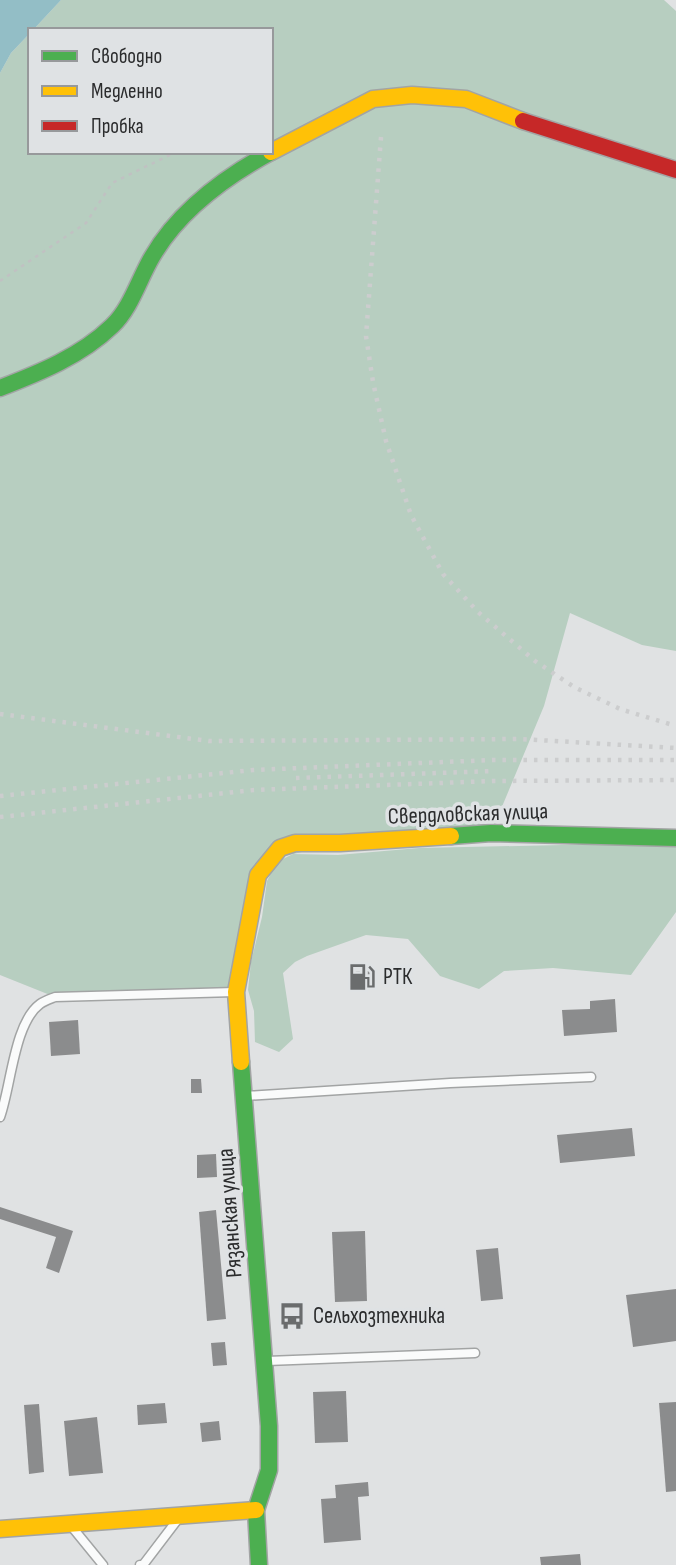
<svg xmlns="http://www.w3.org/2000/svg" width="676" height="1565" font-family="'Sofia Sans Condensed',sans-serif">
	<rect width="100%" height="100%" fill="#e0e2e3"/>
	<g fill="#b7cec0">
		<polygon points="61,0 664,0 676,11 676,651 642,645 570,613 544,706 491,833 340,843 268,860 236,992 55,997 0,975 0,73 11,53 30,33 30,152 271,152 271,30 33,30"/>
		<polygon points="562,845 676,845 676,912 631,975 553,968 504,971 479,989 440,976 408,939 366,935 307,956 295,962 283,973 293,1039 279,1052 255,1042 254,1011 248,990 251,962 262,917 267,881 277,862 293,854 338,855 419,848"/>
	</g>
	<polygon fill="#93bec6" points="0,0 61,0 33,30 30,30 30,33 11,53 0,73"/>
	<g fill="#8b8c8d">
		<polygon points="374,970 374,982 350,984 349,972"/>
		<polygon points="615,999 617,1032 564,1036 562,1010 590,1009 590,1001"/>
		<polygon points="78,1020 80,1054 51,1056 49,1022"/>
		<polygon points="191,1079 201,1079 202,1093 191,1093"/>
		<polygon points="632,1128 635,1156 560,1163 557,1135"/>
		<polygon points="216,1154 217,1177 197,1178 197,1155"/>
		<polygon points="0,1207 73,1231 59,1273 46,1268 56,1237 0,1219"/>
		<polygon points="216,1210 226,1319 207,1321 199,1212"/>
		<polygon points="365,1231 367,1301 335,1302 332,1232"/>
		<polygon points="498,1248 503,1299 481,1301 476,1250"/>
		<polygon points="676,1289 676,1341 633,1347 626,1295"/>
		<polygon points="225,1342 227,1365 213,1366 211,1343"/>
		<polygon points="346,1391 348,1442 315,1443 313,1392"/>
		<polygon points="676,1402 676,1491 666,1492 659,1403"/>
		<polygon points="165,1403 167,1423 138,1425 137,1405"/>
		<polygon points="39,1404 44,1472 29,1474 24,1405"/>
		<polygon points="97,1417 103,1473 69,1476 64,1421"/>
		<polygon points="219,1421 221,1440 202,1442 200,1423"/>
		<polygon points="368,1482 369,1496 358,1497 361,1540 324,1543 321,1499 336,1498 335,1485"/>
		<polygon points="580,1554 581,1565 541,1565 540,1557"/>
	</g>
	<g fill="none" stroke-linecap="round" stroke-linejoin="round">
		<defs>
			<g id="lane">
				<polyline points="245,1096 450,1083 591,1077"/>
				<path d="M0 1117C11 1087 14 1023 40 1004 44 1001 50 999 55 997L235 992"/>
				<polyline points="267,1361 475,1353"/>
				<polyline points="72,1527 103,1565"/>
				<polyline points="140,1565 143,1565 178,1519"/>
			</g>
			<g id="fast">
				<path d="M0 388C39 373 81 356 112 326 131 308 139 279 152 257 179 210 225 177 271 152"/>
				<polyline points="451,836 491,833 676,838"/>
				<polyline points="241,1062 269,1426 269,1470 256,1510 259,1565"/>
			</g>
			<g id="slow">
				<polyline points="271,152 373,99 412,95 466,99 523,121"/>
				<polyline points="241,1062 236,992 258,875 280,848 295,843 340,843 451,836"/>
				<polyline points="0,1529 256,1510"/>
			</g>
			<polyline id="jam" points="523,121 676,170"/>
		</defs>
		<use href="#lane" stroke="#a2a4a4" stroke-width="11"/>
		<use href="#fast" stroke="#a2a4a4" stroke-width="19"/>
		<use href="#slow" stroke="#a2a4a4" stroke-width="19"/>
		<use href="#jam" stroke="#a2a4a4" stroke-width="19"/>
		<polyline stroke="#c0c1c2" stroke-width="2.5" stroke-dasharray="3.5 5" stroke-linecap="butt" points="0,281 86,223 112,183 176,152"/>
		<use href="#lane" stroke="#fafbfb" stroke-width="8"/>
		<use href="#fast" stroke="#4caf50" stroke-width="16"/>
		<use href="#slow" stroke="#ffc107" stroke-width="16"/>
		<use href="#jam" stroke="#c62828" stroke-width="16"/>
		<g stroke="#cccdce" stroke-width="4.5" stroke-dasharray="3.5 7" stroke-linecap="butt">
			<polyline points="381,137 366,336 373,382 386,441 411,515 443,574 478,612 535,661 574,687 620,709 676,726"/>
			<polyline points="0,714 209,741 520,739 676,748"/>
			<polyline points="296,778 492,771"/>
			<polyline points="0,796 253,770 492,760 676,760"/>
			<polyline points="0,817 254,790 493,781 676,780"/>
		</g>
	</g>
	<defs>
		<symbol id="fuel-bare" viewBox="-9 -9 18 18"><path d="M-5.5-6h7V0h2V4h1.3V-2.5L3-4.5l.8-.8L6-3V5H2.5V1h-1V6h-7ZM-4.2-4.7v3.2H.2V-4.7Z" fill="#6a6c6d" stroke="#dfe2e4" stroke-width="2.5" paint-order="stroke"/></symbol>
		<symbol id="bus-bare" viewBox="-9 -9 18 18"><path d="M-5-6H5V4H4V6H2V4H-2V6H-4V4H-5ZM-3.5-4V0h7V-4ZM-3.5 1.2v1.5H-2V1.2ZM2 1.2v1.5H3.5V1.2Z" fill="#6a6c6d" stroke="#dfe2e4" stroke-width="2.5" paint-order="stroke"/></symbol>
	</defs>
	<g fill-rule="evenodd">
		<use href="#fuel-bare" x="343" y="958" width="38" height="38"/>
		<use href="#bus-bare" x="273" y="1297" width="38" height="38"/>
	</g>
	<g text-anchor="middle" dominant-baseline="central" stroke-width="7" stroke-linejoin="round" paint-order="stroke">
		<g font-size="23" fill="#2b2c2d" stroke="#dfe2e4">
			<text transform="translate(468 814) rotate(-2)">Свердловская улица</text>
			<text transform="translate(230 1213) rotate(-94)">Рязанская улица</text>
		</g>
		<g font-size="23" fill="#2b2c2d" stroke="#dfe2e4" text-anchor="start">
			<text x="383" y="977">РТК</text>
			<text x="313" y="1316">Сельхозтехника</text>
		</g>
	</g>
	<rect x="28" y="28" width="245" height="126" fill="#dfe2e4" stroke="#97999b" stroke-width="2"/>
	<rect x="42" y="51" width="35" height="10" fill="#4caf50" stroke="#97999b" stroke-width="2"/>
	<text x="91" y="63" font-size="21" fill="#2b2c2d">Свободно</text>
	<rect x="42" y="86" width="35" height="10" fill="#ffc107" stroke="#97999b" stroke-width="2"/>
	<text x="91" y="98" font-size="21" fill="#2b2c2d">Медленно</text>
	<rect x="42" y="121" width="35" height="10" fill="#c62828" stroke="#97999b" stroke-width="2"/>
	<text x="91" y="133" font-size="21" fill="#2b2c2d">Пробка</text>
</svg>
